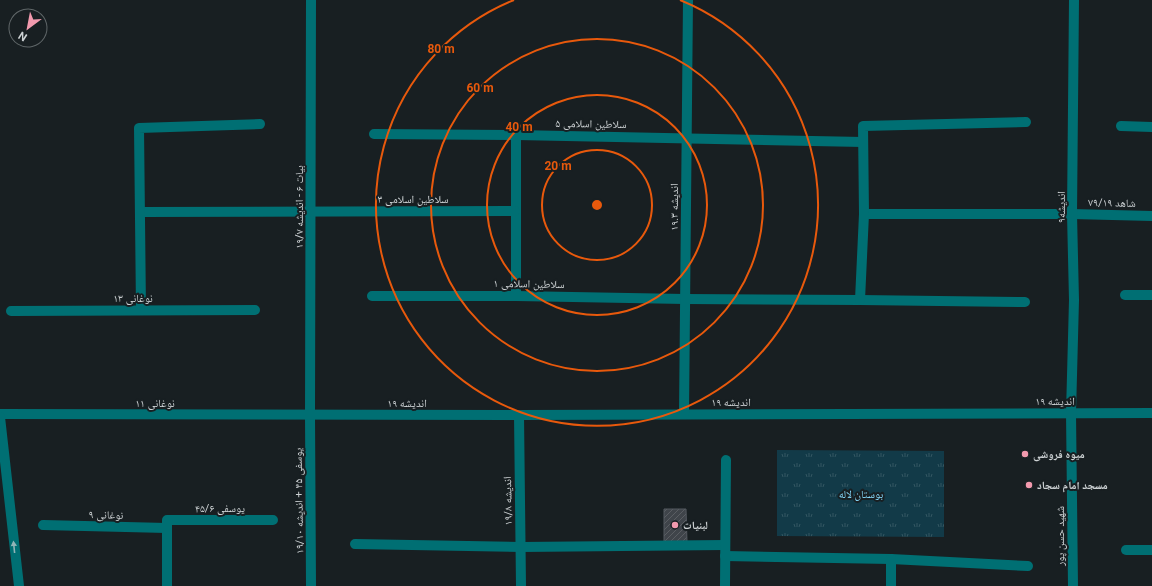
<svg xmlns="http://www.w3.org/2000/svg" width="1152" height="586" font-family="Roboto,'Noto Naskh Arabic',sans-serif">
	<defs>
		<pattern id="park-tufts" width="24" height="20" patternUnits="userSpaceOnUse"><rect width="24" height="20" fill="#123a48"/><path d="M3 7l-1-3M5 7V3M7 7l1-3M15 17l-1-3M17 17v-4M19 17l1-3" fill="none" stroke="#335662"/></pattern>
		<pattern id="building-hatch" width="6" height="6" patternUnits="userSpaceOnUse"><rect width="6" height="6" fill="#3f444a"/><path d="M-1 1l2-2M0 6l6-6M5 7l2-2" fill="none" stroke="#5a5e63"/></pattern>
	</defs>
	<rect width="100%" height="100%" fill="#181f22"/>
	<polygon fill="url(#park-tufts)" points="777,450 944,451 944,537 777,536"/>
	<polygon fill="url(#building-hatch)" stroke="#555a61" points="664,509 686,509 687,542 664,542"/>
	<g fill="none" stroke-linecap="round" stroke-linejoin="round">
		<g stroke="#006f73" stroke-width="10">
			<polyline points="311,0 310,415 311,586"/>
			<polyline points="1121,126 1152,127"/>
			<polyline points="374,134 516,135 863,142"/>
			<polyline points="516,135 516,296"/>
			<polyline points="140,212 515,211"/>
			<polyline points="864,214 1072,214 1152,216"/>
			<polyline points="1125,295 1152,295"/>
			<polyline points="372,296 516,296 685,299 860,300 1025,302"/>
			<polyline points="860,300 864,214 863,126 1026,122"/>
			<polyline points="141,310 139,128 260,124"/>
			<polyline points="11,311 255,310"/>
			<polyline points="0,414 519,415 1152,413"/>
			<polyline points="684,414 688,0"/>
			<polyline points="519,415 521,586"/>
			<polyline points="0,417 19,586"/>
			<polyline points="43,525 167,528"/>
			<polyline points="355,544 521,547 725,545"/>
			<polyline points="1126,550 1152,550"/>
			<polyline points="725,556 891,559 1028,566"/>
			<polyline points="167,586 167,520 273,520"/>
			<polyline points="725,586 726,460"/>
			<polyline points="891,586 891,559"/>
			<polyline points="1073,586 1071,413 1074,300 1072,214 1074,0"/>
		</g>
	</g>
	<defs><path id="oneway-solid" d="M-6-.8H1V-3.2L6.5 0L1 3.2V.8H-6Z"/></defs>
	<use fill="#90b4b7" href="#oneway-solid" transform="translate(14 547) rotate(-96)"/>
	<g fill="none" stroke="#e8590c" stroke-width="2">
		<circle cx="597" cy="205" r="55"/>
		<circle cx="597" cy="205" r="110"/>
		<circle cx="597" cy="205" r="166"/>
		<path d="M680 0A221 221 0 1 1 514 0"/>
	</g>
	<g fill="#f29aae" stroke="#181f22" stroke-width="1.5">
		<circle cx="1025" cy="454" r="4"/>
		<circle cx="1029" cy="485" r="4"/>
		<circle cx="675" cy="525" r="4"/>
	</g>
	<g text-anchor="middle" dominant-baseline="central" stroke-width="4" stroke-linejoin="round" paint-order="stroke">
		<g font-size="11" fill="#cdd2d4" stroke="#181f22">
			<text transform="translate(591 124) rotate(1)">سلاطین اسلامی ۵</text>
			<text x="413" y="199">سلاطین اسلامی ۳</text>
			<text transform="translate(1112 203) rotate(1)">شاهد ۷۹/۱۹</text>
			<text transform="translate(299 207) rotate(-90)">بیات ۶ - اندیشه ۱۹/۷</text>
			<text transform="translate(674 207) rotate(-90)">اندیشه ۱۹.۳</text>
			<text transform="translate(1061 207) rotate(-90)">اندیشه۹</text>
			<text transform="translate(529 284) rotate(1)">سلاطین اسلامی ۱</text>
			<text x="133" y="298">نوغانی ۱۳</text>
			<text x="1055" y="401">اندیشه ۱۹</text>
			<text x="731" y="402">اندیشه ۱۹</text>
			<text x="155" y="403">نوغانی ۱۱</text>
			<text x="407" y="403">اندیشه ۱۹</text>
			<text transform="translate(299 501) rotate(-91)">یوسفی ۴۵ + اندیشه ۱۹/۱۰</text>
			<text transform="translate(508 501) rotate(-91)">اندیشه ۱۹/۸</text>
			<text x="220" y="508">یوسفی ۴۵/۶</text>
			<text transform="translate(106 515) rotate(1)">نوغانی ۹</text>
			<text transform="translate(1060 536) rotate(-90)">شهید حسن پور</text>
		</g>
		<g font-size="11" font-weight="bold" fill="#cdd2d4" stroke="#181f22" text-anchor="start">
			<text x="1033" y="454">میوه فروشی</text>
			<text x="1037" y="485">مسجد امام سجاد</text>
			<text x="683" y="525">لبنیات</text>
		</g>
		<g font-size="11" fill="#87dbfd" stroke="#181f22">
			<text x="861" y="494">بوستان لاله</text>
		</g>
	</g>
	<circle cx="597" cy="205" r="6" fill="#e8590c" stroke="#181f22" stroke-width="2"/>
	<g font-size="12" text-anchor="middle" font-weight="bold" fill="#e8590c" stroke="#181f22" stroke-width="4" stroke-linejoin="round" paint-order="stroke">
		<text x="441" y="53">80 m</text>
		<text x="480" y="92">60 m</text>
		<text x="519" y="131">40 m</text>
		<text x="558" y="170">20 m</text>
	</g>
	<g transform="translate(28 28) rotate(212)"><circle r="19" fill="#181f22" stroke="#606769"/>
	<path d="M0-3L7 15L0 10L-7 15Z" fill="#f29aae"/>
	<text y="-6" font-size="11" font-weight="bold" text-anchor="middle" fill="#cdd2d4">N</text>
	</g>
</svg>
